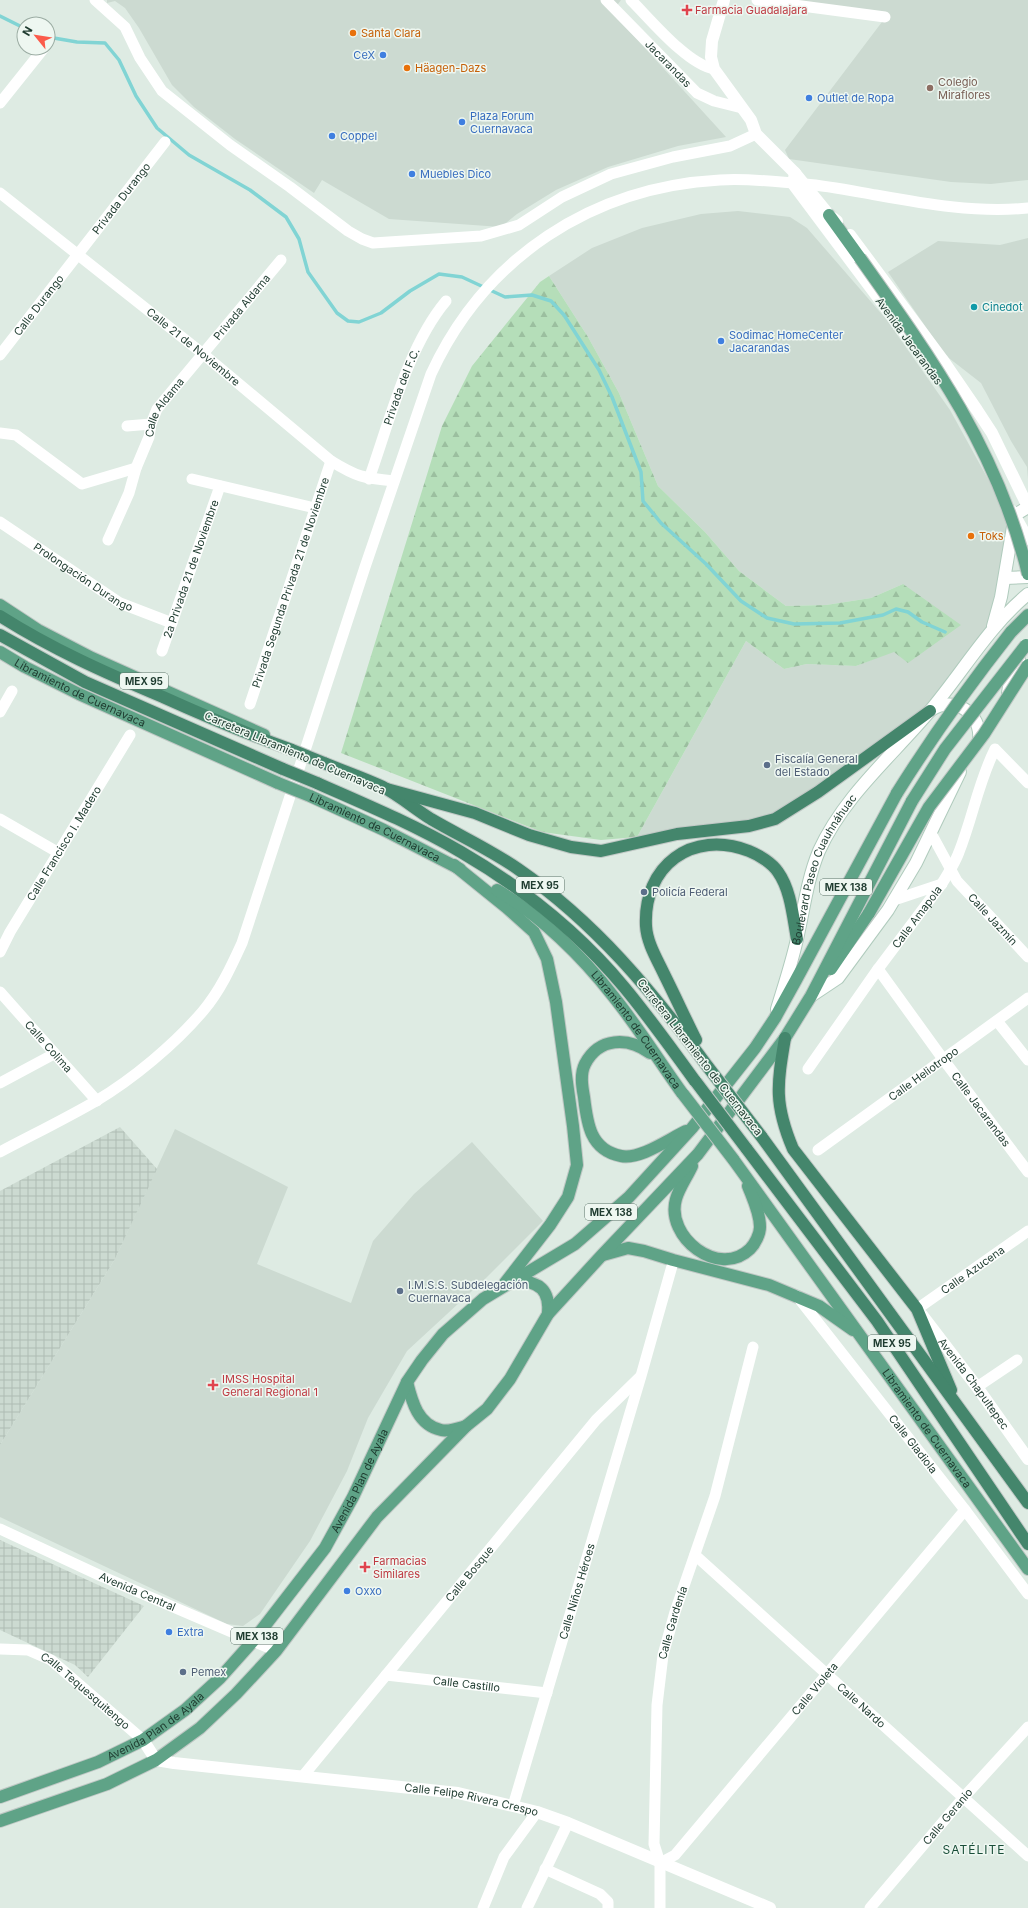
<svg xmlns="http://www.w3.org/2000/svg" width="1028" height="1908" font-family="Inter,sans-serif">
	<defs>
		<pattern id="industrial-grid" width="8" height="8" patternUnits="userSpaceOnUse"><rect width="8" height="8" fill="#ccdad1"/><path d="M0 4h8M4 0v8" fill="none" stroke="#afbcb4"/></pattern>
		<pattern id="forest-firs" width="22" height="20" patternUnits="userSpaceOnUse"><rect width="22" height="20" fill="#b5deb9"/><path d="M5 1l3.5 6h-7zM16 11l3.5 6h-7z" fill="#9bbf9f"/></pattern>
	</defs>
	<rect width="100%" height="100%" fill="#deebe3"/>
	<g fill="#ccdad1">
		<polygon points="107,0 621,0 612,12 726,137 678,146 608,167 556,190 517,214 501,227 389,219 322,180 314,193 235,139 194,107 172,85 139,28 125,8 115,1 107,3"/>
		<polygon points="788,0 1028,0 1028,180 991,184 951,182 789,159 785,150 888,14"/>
		<polygon points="738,211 790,217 807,228 886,319 950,410 1010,519 1002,605 951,685 907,727 808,803 754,824 637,837 746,641 784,669 807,664 856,666 894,651 903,584 871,598 826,605 786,606 739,571 705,532 658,486 619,393 588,337 549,276 592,248 642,228 701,214"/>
		<polygon points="1028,238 1028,479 1027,467 1011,441 981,383 945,355 888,272 938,241 1000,245"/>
		<polygon points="175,1129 288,1187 257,1264 351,1303 373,1241 414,1194 472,1142 543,1221 486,1278 407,1351 368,1418 347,1471 310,1541 260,1614 243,1626 227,1624 0,1517 0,1445 115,1259"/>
	</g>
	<g fill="url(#industrial-grid)">
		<polygon points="120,1127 157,1169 115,1259 0,1445 0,1191"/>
		<polygon points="0,1540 144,1606 88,1677 75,1665 0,1630"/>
	</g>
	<polygon fill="url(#forest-firs)" points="549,276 588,337 619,393 658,486 705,532 739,571 786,606 826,605 871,598 903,584 961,625 908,663 894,652 856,666 807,664 784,669 746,641 637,837 601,840 542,832 341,753 442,426 472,366 540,282"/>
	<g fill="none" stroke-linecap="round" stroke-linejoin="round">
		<g stroke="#81d4d4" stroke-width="3.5">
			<polyline points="0,16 24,28"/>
			<polyline points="48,37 77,42 105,43 119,60 136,96 157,128 189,155 250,190 286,217 299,239 308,272 337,313 348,321 359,322 381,313 410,291 439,274 462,277 505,297 532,295 551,301 564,315 599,370 612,397 641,472 643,501 661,523 706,564 741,601 767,618 794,624 840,623 883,615 896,609 908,612 922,622 945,632"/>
		</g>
		<defs>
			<g id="secondary">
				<polyline points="1005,578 1028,577"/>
				<polyline points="993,626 1001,597 1015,515 1028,507"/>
				<polyline points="1008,693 1011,674 1019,660"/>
				<path d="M931 710C954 695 982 713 979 740"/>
				<polyline points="811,996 838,978 888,910 916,863 960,772"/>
				<path id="s28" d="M777 1009C784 986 792 962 797 939 804 909 807 880 819 851 844 796 891 757 929 712 963 672 988 627 1028 594"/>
			</g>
			<g id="primary">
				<polyline points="829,215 860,258"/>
				<polyline points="0,605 38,630 92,658 264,735"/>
				<polyline points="1011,632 1028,615"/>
				<path id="s29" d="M0 652 25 667 79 694 278 783"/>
				<path id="s30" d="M310 796 384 830 460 869"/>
				<polyline points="454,865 506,907 534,932 547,959 556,1002 573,1126 577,1165 568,1197 550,1225 505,1283"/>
				<path id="s31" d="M497 890C541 916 582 956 613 996 638 1027 659 1061 682 1093"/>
				<polyline points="831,969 869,913"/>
				<path d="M650 1053C628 1037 599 1037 585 1064 580 1074 582 1086 584 1097 587 1123 590 1150 621 1156 640 1160 669 1139 686 1131"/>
				<path id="s32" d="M733 1159 1028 1569"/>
				<path d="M692 1166C687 1177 679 1188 676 1199 665 1237 719 1279 750 1249 755 1244 760 1234 760 1227 760 1213 753 1199 748 1186"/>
				<polyline points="603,1255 628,1248 644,1251 673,1260 769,1285 819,1306 853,1330"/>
				<path d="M516 1280C540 1282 550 1290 548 1314"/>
				<path d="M407 1382C412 1402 418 1425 441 1430 449 1432 459 1428 466 1426"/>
				<path id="s33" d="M0 1797 98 1762 143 1740 185 1710 220 1678 253 1641 325 1548 353 1497 407 1382 422 1360 443 1334 483 1299 575 1244 629 1197 692 1128 755 1048 775 1018 796 980 897 793"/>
				<polyline points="0,1821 107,1784 156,1760 200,1728 236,1694 276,1651 377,1517 466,1426 487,1409 510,1379 548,1314 602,1255 698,1154 785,1038 811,996 912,801"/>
			</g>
			<g id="trunk">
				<path d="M0 616C52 649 106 673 163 697 205 716 248 734 292 750"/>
				<polyline points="0,635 85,682 283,769"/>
				<path d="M324 763C343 771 364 778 383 787 400 796 415 809 431 819 460 836 491 850 518 869 595 922 653 992 708 1067"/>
				<path d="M317 783C365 804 415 825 461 852 521 887 579 933 624 987 649 1017 672 1049 695 1081"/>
				<polyline points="383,788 475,813 529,835 571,847 601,851 677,834 749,826 775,819 818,792 930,711"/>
				<path d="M785 1038C777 1085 774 1104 793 1149L917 1309 951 1390"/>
				<path d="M696 1040C685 1018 675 996 664 974 657 959 647 943 646 926 643 866 692 829 749 851 759 855 772 863 778 872 791 890 793 918 797 939"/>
				<polyline points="761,1136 1028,1503"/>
				<polyline points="746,1148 877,1321 1028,1544"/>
			</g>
		</defs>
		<use href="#secondary" stroke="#b0cbbd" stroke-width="14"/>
		<use href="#primary" stroke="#c0c8c5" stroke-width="14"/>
		<use href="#trunk" stroke="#c0c8c5" stroke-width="14"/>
		<g stroke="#fff" stroke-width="11">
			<polyline points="95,0 125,27 140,58 162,91 230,145 290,187 348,231 362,239 373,243 481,236 519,225 562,197 611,174 673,157 730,146 756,134"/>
			<path id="s1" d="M606 0 697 93 714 101 742 108"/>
			<path d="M631 0C651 20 687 64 714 69"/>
			<polyline points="757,0 885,17"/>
			<polyline points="0,103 44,48"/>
			<path id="s2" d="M0 193 202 353 331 461C357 477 363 478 394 481"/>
			<path id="s3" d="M0 355 165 142"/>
			<polyline points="127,426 151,424"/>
			<polyline points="0,433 16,435 82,484 136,468"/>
			<polyline points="192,479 315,508"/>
			<path id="s4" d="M369 479C389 423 408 346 446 301"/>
			<path id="s5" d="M0 522 120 603 172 623"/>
			<path id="s6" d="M108 540 129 493 136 468 149 437 151 424 157 409 281 260"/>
			<path id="s7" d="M162 651 220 486"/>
			<path id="s8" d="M250 704 331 461"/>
			<polyline points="0,712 12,691"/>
			<polyline points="0,819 59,853"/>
			<path id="s9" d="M931 833 957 881 1028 957"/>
			<polyline points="894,900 942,884"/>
			<path id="s10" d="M0 952 10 932 130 735"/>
			<path id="s11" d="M878 969 943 1059 1028 1172"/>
			<path id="s12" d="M0 992 97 1101"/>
			<polyline points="997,1021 1028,1060"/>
			<path id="s13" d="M808 1069 878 969 941 885C948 874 955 863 959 852 973 817 978 783 995 749L1028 783"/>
			<polyline points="0,1083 54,1054"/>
			<path id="s14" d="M818 1150 1028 998"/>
			<path d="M0 1152C32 1135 65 1119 96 1101 133 1079 175 1044 203 1011 220 991 231 967 242 943L365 567 431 374C485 257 592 187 720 180 749 178 777 182 805 184 829 186 853 191 876 195 926 204 977 213 1028 208"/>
			<path id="s15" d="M797 1296 965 1510 1028 1594"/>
			<path id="s16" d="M917 1309 1028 1231"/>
			<polyline points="977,1387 1017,1360"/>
			<path id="s17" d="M0 1529 101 1576 276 1651"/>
			<path id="s18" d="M695 1555 1028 1856"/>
			<path id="s19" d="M0 1649 28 1650 51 1660 143 1740"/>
			<path id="s20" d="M386 1675 547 1693"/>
			<path id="s21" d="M303 1776 596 1420 640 1377"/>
			<path id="s22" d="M513 1806 641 1376 672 1266"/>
			<path id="s23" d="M660 1863 675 1855 965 1510"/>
			<polyline points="545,1869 600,1894 608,1902 608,1908"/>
			<polyline points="483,1908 504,1857 537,1812"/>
			<polyline points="527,1908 568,1823"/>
			<path id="s24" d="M660 1908V1863L654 1844 657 1705 663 1655 675 1612 715 1496 753 1347"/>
			<path id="s25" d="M870 1908 964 1797 1028 1727"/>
		</g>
		<g stroke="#fff" stroke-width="12">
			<polyline points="724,0 712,41 711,57 714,69 751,120 756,134 795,173 829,215 837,221"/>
			<polyline points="795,173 793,184 921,355"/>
			<polyline points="850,235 942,359 977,410 992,433 1028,507"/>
			<polyline points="1012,511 1028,539"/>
			<path id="s26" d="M922 1315 977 1387 1028 1459"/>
			<path id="s27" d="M143 1740 156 1760 174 1763 458 1793 513 1806 537 1812 568 1823 770 1908"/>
		</g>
		<use href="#secondary" stroke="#fff" stroke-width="12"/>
		<use href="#primary" stroke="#5fa387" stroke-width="12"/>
		<use href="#trunk" stroke="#44866c" stroke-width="12"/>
		<defs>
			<g id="primary-bridge">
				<path d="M860 258C932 359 998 451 1028 574"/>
				<polyline points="278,783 310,796"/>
				<path d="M897 793C932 737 970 684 1011 632"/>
				<polyline points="912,801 945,749 1026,645"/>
				<polyline points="869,913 929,807 984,734 1028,665"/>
				<polyline points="683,1094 733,1159"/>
			</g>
			<g id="trunk-bridge">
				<polyline points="292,750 324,763"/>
				<polyline points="283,769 317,783"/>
				<polyline points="708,1067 761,1136"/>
				<polyline points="696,1082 746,1148"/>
			</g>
		</defs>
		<use href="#primary-bridge" stroke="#c0c8c5" stroke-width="14" stroke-linecap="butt"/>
		<use href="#trunk-bridge" stroke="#c0c8c5" stroke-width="14" stroke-linecap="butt"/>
		<use href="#primary-bridge" stroke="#5fa387" stroke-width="12"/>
		<use href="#trunk-bridge" stroke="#44866c" stroke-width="12"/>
	</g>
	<g fill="#e0444e" stroke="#eef7f1" stroke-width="1.5">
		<path d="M685 4h4v4h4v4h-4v4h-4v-4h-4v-4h4z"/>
		<path d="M211 1379h4v4h4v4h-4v4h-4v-4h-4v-4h4z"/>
		<path d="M363 1561h4v4h4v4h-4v4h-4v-4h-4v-4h4z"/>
	</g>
	<g fill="#e8710a" stroke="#eef7f1" stroke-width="1.5">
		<circle cx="353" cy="33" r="4"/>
		<circle cx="407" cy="68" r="4"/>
		<circle cx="971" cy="536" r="4"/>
	</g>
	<g fill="#3f7fe0" stroke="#eef7f1" stroke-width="1.5">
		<circle cx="383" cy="55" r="4"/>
		<circle cx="809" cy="98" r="4"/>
		<circle cx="462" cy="122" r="4"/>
		<circle cx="332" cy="136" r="4"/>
		<circle cx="412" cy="174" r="4"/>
		<circle cx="721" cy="341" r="4"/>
		<circle cx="347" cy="1591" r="4"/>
		<circle cx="169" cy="1632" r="4"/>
	</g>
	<circle fill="#8d6e63" stroke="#eef7f1" stroke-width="1.5" cx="930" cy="88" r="4"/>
	<circle fill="#0f9aa8" stroke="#eef7f1" stroke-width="1.5" cx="974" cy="307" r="4"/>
	<g fill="#5c6f8a" stroke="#eef7f1" stroke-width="1.5">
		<circle cx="767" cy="765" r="4"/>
		<circle cx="644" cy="892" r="4"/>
		<circle cx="400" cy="1291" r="4"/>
		<circle cx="183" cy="1672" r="4"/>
	</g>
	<g text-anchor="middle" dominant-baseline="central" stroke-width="3" stroke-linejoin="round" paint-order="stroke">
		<g fill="#eef7f1" stroke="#5c7369" stroke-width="1">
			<rect x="120" y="673" width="48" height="16" rx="3"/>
			<rect x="516" y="877" width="48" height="16" rx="3"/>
			<rect x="820" y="879" width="52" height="16" rx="3"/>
			<rect x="585" y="1204" width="52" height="16" rx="3"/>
			<rect x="868" y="1335" width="48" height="16" rx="3"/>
			<rect x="231" y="1628" width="52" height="16" rx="3"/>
		</g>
		<g font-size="10" font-weight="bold" fill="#1e3b2f">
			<text x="144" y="681">MEX 95</text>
			<text x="540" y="885">MEX 95</text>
			<text x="846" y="887">MEX 138</text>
			<text x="611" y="1212">MEX 138</text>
			<text x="892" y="1343">MEX 95</text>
			<text x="257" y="1636">MEX 138</text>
		</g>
		<g font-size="11" fill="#be3a42" stroke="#eef7f1" text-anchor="start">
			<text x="695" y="10">Farmacia Guadalajara</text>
			<text x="222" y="1379">IMSS Hospital<tspan x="222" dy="13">General Regional 1</tspan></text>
			<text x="373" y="1561">Farmacias<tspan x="373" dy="13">Similares</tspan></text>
		</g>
		<g font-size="11" fill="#c56008" stroke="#eef7f1" text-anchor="start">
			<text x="361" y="33">Santa Clara</text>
			<text x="415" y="68">Häagen-Dazs</text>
			<text x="979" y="536">Toks</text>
		</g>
		<g font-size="11" fill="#366cbe" stroke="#eef7f1" text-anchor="start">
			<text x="375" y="55" text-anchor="end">CeX</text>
			<text x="817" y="98">Outlet de Ropa</text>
			<text x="470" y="116">Plaza Forum<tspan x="470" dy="13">Cuernavaca</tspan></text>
			<text x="340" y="136">Coppel</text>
			<text x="420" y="174">Muebles Dico</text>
			<text x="729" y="335">Sodimac HomeCenter<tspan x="729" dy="13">Jacarandas</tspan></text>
			<text x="355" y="1591">Oxxo</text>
			<text x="177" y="1632">Extra</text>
		</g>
		<g font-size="11" fill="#1e3b2f" stroke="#eef7f1">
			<text stroke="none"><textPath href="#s1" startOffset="89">Jacarandas</textPath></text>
			<text stroke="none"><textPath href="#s3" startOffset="198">Privada Durango</textPath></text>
			<text stroke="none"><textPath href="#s3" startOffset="63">Calle Durango</textPath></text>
			<text stroke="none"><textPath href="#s6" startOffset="273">Privada Aldama</textPath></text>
			<text transform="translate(909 341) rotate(54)">Avenida Jacarandas</text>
			<text stroke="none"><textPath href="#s2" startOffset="247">Calle 21 de Noviembre</textPath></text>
			<text stroke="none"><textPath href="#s4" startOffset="98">Privada del F.C.</textPath></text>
			<text stroke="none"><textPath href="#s6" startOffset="145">Calle Aldama</textPath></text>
			<text stroke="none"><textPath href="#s7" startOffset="87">2a Privada 21 de Noviembre</textPath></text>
			<text stroke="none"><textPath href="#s5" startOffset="100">Prolongación Durango</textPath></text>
			<text stroke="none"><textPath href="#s8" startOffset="128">Privada Segunda Privada 21 de Noviembre</textPath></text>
			<text stroke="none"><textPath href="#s29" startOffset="90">Libramiento de Cuernavaca</textPath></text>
			<text transform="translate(295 753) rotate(23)">Carretera Libramiento de Cuernavaca</text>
			<text stroke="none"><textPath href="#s30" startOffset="72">Libramiento de Cuernavaca</textPath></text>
			<text stroke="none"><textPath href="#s10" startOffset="126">Calle Francisco I. Madero</textPath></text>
			<text stroke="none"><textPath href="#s28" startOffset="148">Boulevard Paseo Cuauhnáhuac</textPath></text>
			<text stroke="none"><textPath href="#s13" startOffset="187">Calle Amapola</textPath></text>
			<text stroke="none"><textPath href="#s9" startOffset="107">Calle Jazmín</textPath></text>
			<text stroke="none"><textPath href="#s31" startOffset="199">Libramiento de Cuernavaca</textPath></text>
			<text stroke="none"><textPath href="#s12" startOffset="73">Calle Colima</textPath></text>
			<text transform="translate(700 1057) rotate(52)">Carretera Libramiento de Cuernavaca</text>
			<text stroke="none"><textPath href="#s14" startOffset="130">Calle Heliotropo</textPath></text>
			<text stroke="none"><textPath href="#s11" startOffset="174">Calle Jacarandas</textPath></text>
			<text stroke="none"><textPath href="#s16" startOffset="68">Calle Azucena</textPath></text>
			<text stroke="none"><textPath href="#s26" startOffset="86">Avenida Chapultepec</textPath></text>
			<text stroke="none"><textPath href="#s32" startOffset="332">Libramiento de Cuernavaca</textPath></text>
			<text stroke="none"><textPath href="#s15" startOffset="188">Calle Gladiola</textPath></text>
			<text stroke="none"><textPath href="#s33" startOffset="496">Avenida Plan de Ayala</textPath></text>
			<text stroke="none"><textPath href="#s21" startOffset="262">Calle Bosque</textPath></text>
			<text stroke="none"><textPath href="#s17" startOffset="151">Avenida Central</textPath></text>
			<text stroke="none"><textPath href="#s22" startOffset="224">Calle Niños Héroes</textPath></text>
			<text stroke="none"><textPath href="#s24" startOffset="288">Calle Gardenía</textPath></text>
			<text stroke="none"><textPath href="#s20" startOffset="81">Calle Castillo</textPath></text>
			<text stroke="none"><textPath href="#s23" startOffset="234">Calle Violeta</textPath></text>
			<text stroke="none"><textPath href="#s19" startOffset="99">Calle Tequesquitengo</textPath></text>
			<text stroke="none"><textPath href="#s18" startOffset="224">Calle Nardo</textPath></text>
			<text stroke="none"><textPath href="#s33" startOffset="172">Avenida Plan de Ayala</textPath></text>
			<text stroke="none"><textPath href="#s27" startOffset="342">Calle Felipe Rivera Crespo</textPath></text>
			<text stroke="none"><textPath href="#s25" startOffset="120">Calle Geranio</textPath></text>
		</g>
		<g font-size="11" fill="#785e54" stroke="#eef7f1" text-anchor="start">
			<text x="938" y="82">Colegio<tspan x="938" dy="13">Miraflores</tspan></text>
		</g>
		<g font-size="11" fill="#0d838f" stroke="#eef7f1" text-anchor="start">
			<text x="982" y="307">Cinedot</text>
		</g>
		<g font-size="11" fill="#4e5e75" stroke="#eef7f1" text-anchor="start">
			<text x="775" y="759">Fiscalía General<tspan x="775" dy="13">del Estado</tspan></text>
			<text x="652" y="892">Policía Federal</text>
			<text x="408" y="1285">I.M.S.S. Subdelegación<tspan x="408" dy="13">Cuernavaca</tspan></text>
			<text x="191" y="1672">Pemex</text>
		</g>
		<g font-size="12" letter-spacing="1" fill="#194e39" stroke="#eef7f1">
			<text x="974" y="1849">SATÉLITE</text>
		</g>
	</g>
	<g transform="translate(36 36) rotate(300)"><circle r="19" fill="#eef7f1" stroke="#9baca3"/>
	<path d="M0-3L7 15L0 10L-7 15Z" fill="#fb5b4b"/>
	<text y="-6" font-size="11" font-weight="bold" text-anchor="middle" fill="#1e3b2f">N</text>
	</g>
</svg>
